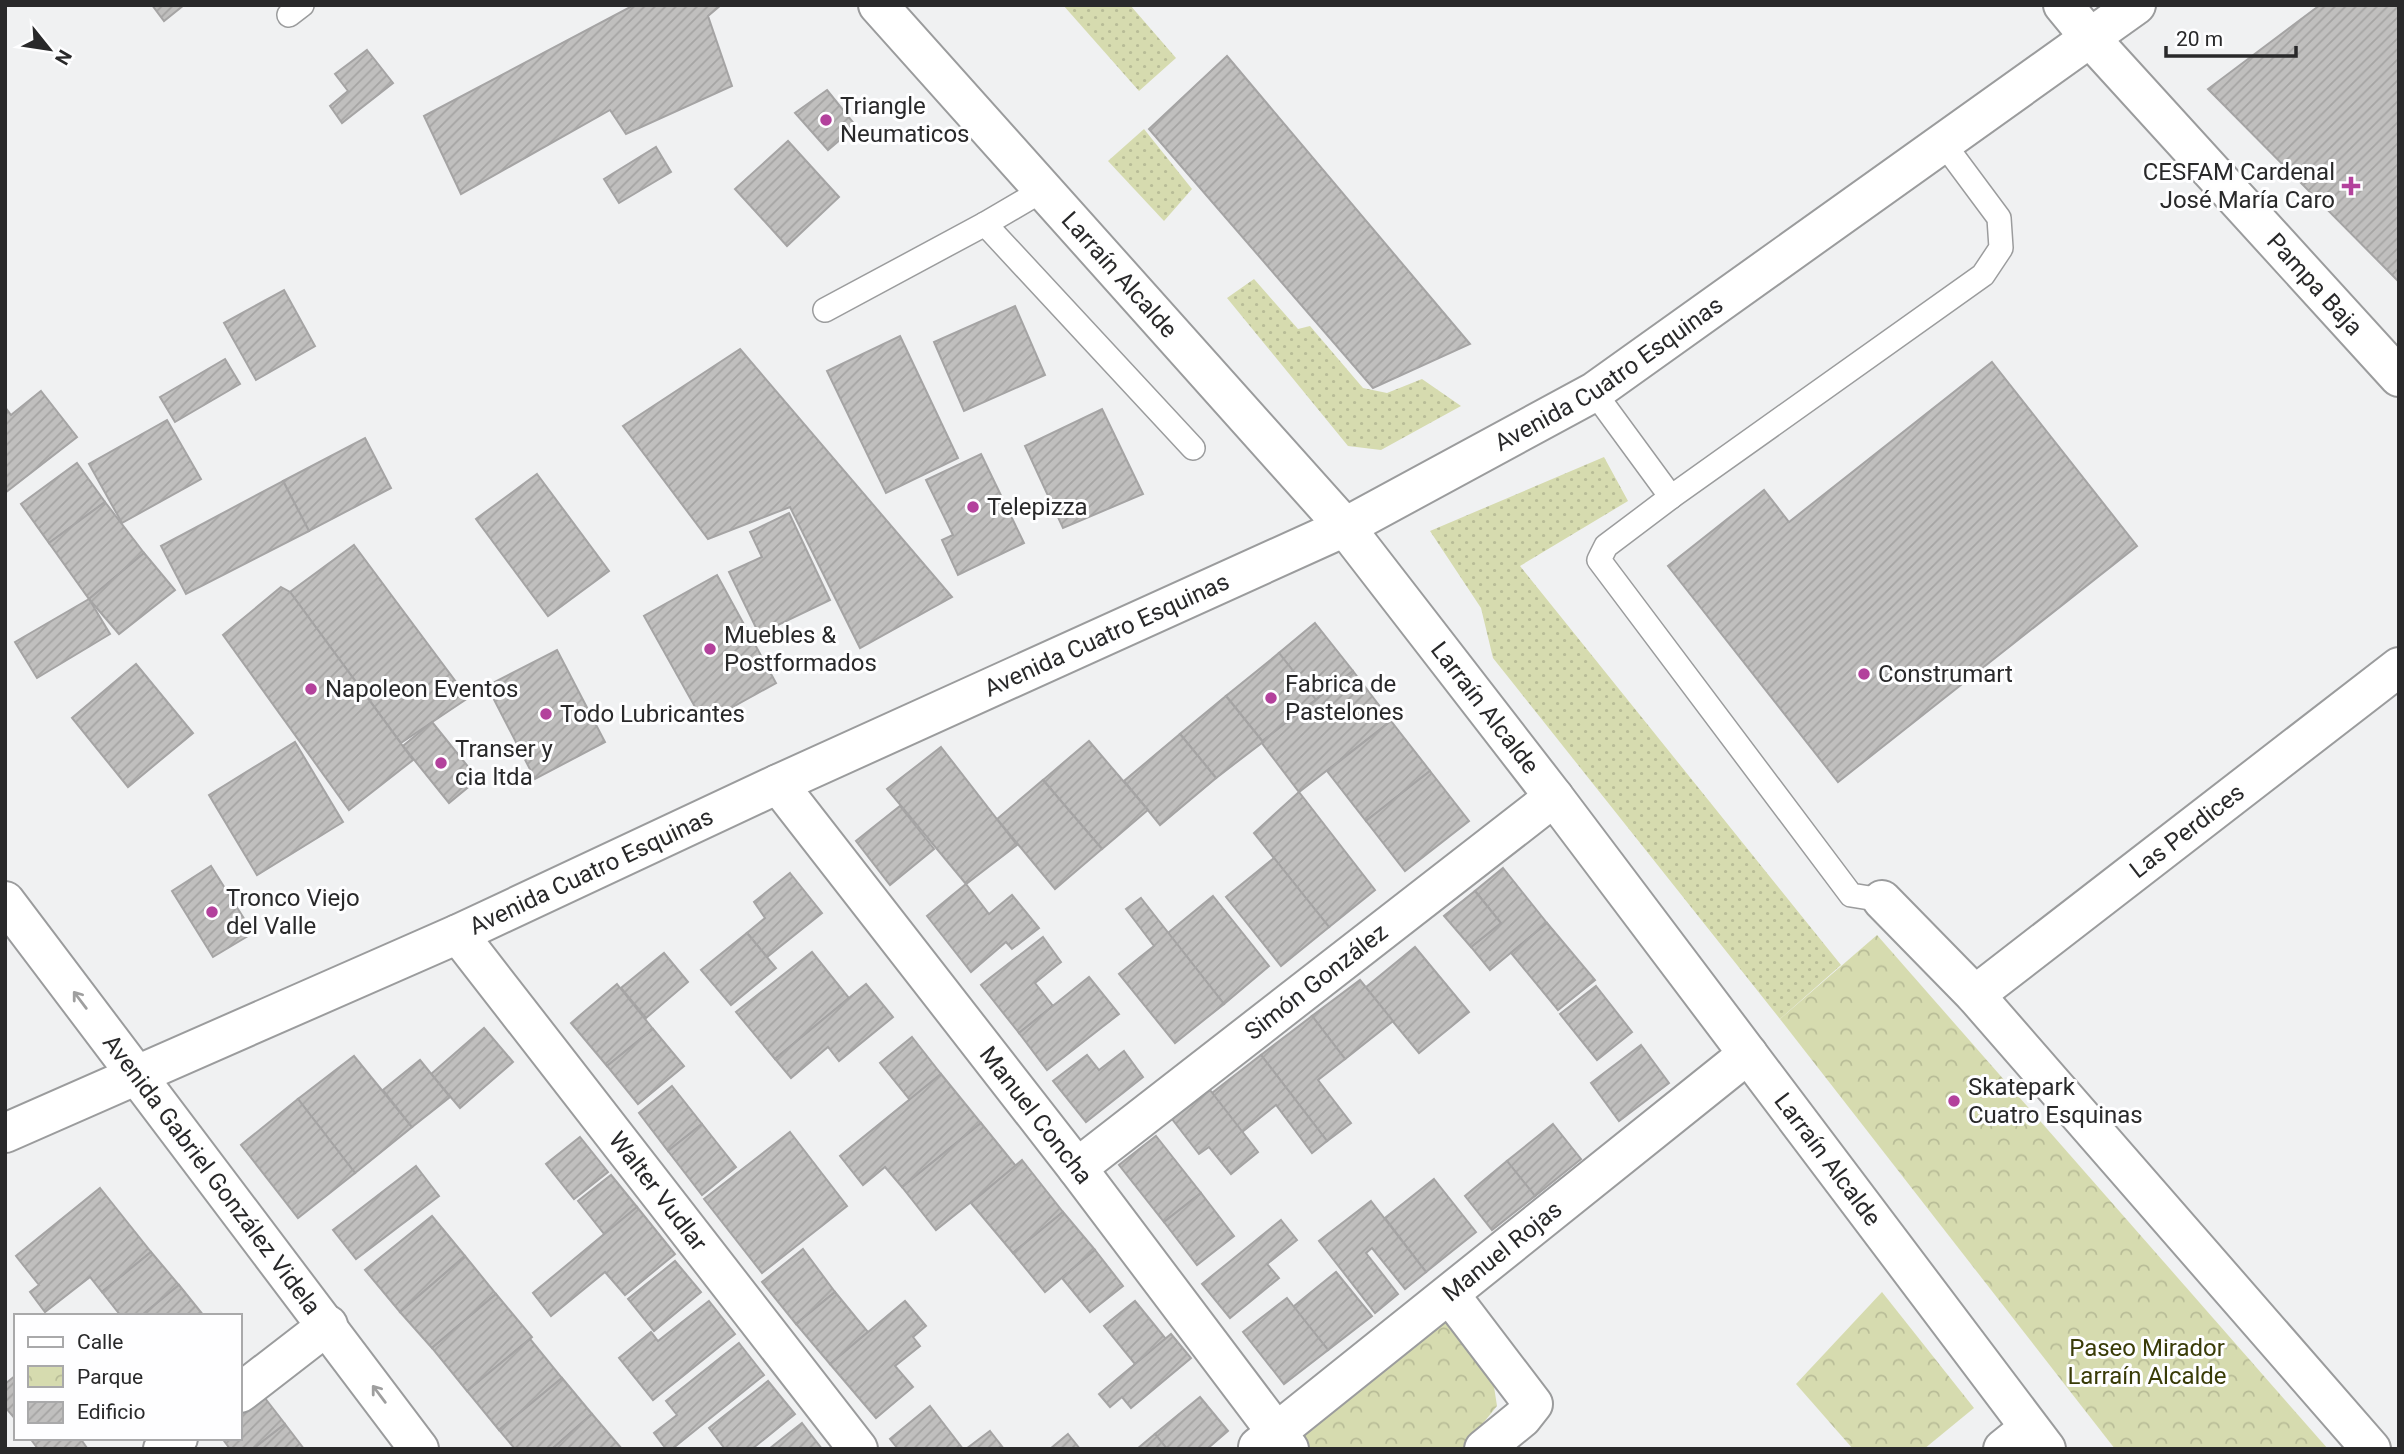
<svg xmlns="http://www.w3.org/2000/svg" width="2404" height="1454" font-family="Roboto,sans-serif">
	<defs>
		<pattern id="grass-dots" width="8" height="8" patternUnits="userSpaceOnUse" patternTransform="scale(1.75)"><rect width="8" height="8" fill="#d6dbaf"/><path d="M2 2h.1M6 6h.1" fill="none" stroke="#b8bc97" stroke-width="1.8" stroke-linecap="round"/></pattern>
		<pattern id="park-crowns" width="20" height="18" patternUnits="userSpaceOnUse" patternTransform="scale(1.75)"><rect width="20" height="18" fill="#d6dbaf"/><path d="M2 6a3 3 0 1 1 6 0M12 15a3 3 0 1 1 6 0" fill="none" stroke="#b8bc97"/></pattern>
		<pattern id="building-hatch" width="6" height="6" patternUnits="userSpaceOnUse" patternTransform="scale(1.75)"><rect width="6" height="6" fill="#c0bfbe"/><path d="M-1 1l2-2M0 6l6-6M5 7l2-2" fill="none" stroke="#a5a4a3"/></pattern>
	</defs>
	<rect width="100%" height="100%" fill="#f0f1f2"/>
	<g fill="url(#grass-dots)">
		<polygon points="1063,5 1130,5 1176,58 1139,91"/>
		<polygon points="1144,129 1192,189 1164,221 1108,161"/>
		<polygon points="1254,279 1298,329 1310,326 1363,388 1387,393 1422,379 1461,406 1381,450 1348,446 1227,298"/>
		<polygon points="1604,457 1628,501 1520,566 1841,965 1780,1019 1493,658 1481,608 1430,531"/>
	</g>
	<g fill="url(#park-crowns)">
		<polygon points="1877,935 2328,1449 2115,1449 1780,1019"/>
		<polygon points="1882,1292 1974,1408 1924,1449 1853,1449 1796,1384"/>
		<polygon points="1441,1315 1492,1374 1497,1406 1462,1449 1302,1449 1294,1438"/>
	</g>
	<g fill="url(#building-hatch)" stroke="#a5a4a4" stroke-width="2">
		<polygon points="152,5 184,5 164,21"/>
		<polygon points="634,5 721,5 708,16 732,86 626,134 610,110 461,194 424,116"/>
		<polygon points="2320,5 2399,5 2399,282 2208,89"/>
		<polygon points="367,50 393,83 342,123 330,106 348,91 335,74"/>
		<polygon points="1227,56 1470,344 1373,388 1149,129"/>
		<polygon points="827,90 856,126 828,150 795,113"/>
		<polygon points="788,141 839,197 787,246 735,189"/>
		<polygon points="656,147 671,172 619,203 604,179"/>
		<polygon points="284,290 315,346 256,380 224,323"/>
		<polygon points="1015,306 1045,375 964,411 934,342"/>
		<polygon points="900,336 958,458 886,493 827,371"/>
		<polygon points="740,349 952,597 860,648 790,507 708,539 623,426"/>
		<polygon points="225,359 240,384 175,422 160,397"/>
		<polygon points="1992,362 2137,546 1838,782 1668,566 1764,490 1789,522"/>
		<polygon points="41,391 77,437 5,493 5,407 11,415"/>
		<polygon points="1102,409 1143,494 1063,528 1025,446"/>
		<polygon points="167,420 201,479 122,523 89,464"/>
		<polygon points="365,438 391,488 309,531 283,481"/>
		<polygon points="981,454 1024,543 958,575 942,540 953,535 926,480"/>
		<polygon points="77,463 105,502 49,543 21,504"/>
		<polygon points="537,474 609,571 548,616 476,519"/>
		<polygon points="283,481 309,531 186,594 161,546"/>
		<polygon points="105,502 144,553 89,599 49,543"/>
		<polygon points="789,513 830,600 759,634 729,572 762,557 750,532"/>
		<polygon points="354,545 468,698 401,743 290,592"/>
		<polygon points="144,553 175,590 119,634 89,599"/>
		<polygon points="717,575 776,683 704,723 644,616"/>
		<polygon points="281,587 290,592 413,760 349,810 223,635"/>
		<polygon points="89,599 110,634 37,678 15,642"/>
		<polygon points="1315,623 1353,671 1316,700 1279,653"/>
		<polygon points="557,650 605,742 535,779 487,686"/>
		<polygon points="1279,653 1316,700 1263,742 1226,696"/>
		<polygon points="136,664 193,733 128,787 72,718"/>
		<polygon points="1353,671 1391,721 1299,792 1261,742"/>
		<polygon points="1226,696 1263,742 1216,778 1180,734"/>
		<polygon points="1391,721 1430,771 1366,821 1327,771"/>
		<polygon points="432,722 478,779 449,803 403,746"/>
		<polygon points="1180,734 1216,778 1160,825 1124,781"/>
		<polygon points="1089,741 1148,810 1102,849 1043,780"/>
		<polygon points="295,742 343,822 257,875 209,795"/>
		<polygon points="941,747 1017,845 966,884 887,789"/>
		<polygon points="1430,771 1469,821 1405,871 1366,821"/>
		<polygon points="1043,780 1102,849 1055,889 997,819"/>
		<polygon points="1299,792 1375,890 1329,927 1254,833"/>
		<polygon points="900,806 934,849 890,885 856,841"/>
		<polygon points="1274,858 1329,927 1281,966 1226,897"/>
		<polygon points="211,866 253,933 213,957 172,891"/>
		<polygon points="1503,868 1547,923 1490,970 1471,947 1501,923 1475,891"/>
		<polygon points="790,873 822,913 767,957 747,933 765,918 754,902"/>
		<polygon points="966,884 989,914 1012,895 1039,928 1012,949 1006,942 971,972 927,916"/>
		<polygon points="1475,891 1501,923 1471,947 1444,916"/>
		<polygon points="1213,896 1269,966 1224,1004 1168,933"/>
		<polygon points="1141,898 1224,1004 1175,1043 1119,974 1154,946 1126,909"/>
		<polygon points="1547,923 1595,980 1558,1010 1511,953"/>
		<polygon points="747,933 776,968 731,1005 701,970"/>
		<polygon points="1043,937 1061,962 1035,983 1053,1006 1019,1033 981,985"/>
		<polygon points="1415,947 1469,1012 1419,1053 1365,988"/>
		<polygon points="812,952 849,998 775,1059 736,1012"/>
		<polygon points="664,953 688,982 646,1018 621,988"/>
		<polygon points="1089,977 1119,1014 1047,1070 1019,1033"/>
		<polygon points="1360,980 1393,1021 1345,1059 1312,1016"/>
		<polygon points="617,984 653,1029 607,1066 571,1023"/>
		<polygon points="866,984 893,1017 839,1061 828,1047 791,1078 775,1059"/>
		<polygon points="1596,986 1632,1032 1597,1060 1560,1014"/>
		<polygon points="1312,1016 1345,1059 1318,1080 1351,1123 1327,1141 1261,1055"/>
		<polygon points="484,1028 513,1062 460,1108 431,1074"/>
		<polygon points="653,1029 684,1066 638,1104 607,1066"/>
		<polygon points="912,1037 941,1074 910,1100 880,1063"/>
		<polygon points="1641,1045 1669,1083 1619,1121 1591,1083"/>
		<polygon points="1124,1051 1143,1077 1086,1122 1053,1081 1087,1055 1099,1070"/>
		<polygon points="1261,1055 1327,1141 1312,1153 1276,1105 1242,1132 1212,1093"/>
		<polygon points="354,1056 412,1127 355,1173 298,1099"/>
		<polygon points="420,1060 450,1097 412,1127 383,1090"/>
		<polygon points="941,1074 981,1123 902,1187 885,1167 863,1185 840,1156"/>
		<polygon points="672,1086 702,1124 668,1151 639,1113"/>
		<polygon points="1210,1090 1258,1152 1231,1174 1209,1147 1199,1154 1172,1119"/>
		<polygon points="298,1099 355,1173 298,1218 241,1145"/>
		<polygon points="981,1123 1016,1166 936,1230 902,1187"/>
		<polygon points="702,1124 736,1167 702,1195 668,1151"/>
		<polygon points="1553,1124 1581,1159 1535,1196 1507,1161"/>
		<polygon points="790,1132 847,1206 762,1273 704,1199"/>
		<polygon points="1156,1136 1201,1193 1164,1222 1119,1165"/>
		<polygon points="580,1137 608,1172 574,1199 546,1164"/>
		<polygon points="1022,1160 1063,1212 1013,1253 971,1203"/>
		<polygon points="1507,1161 1535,1196 1492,1230 1465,1196"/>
		<polygon points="416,1166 439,1196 356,1259 333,1230"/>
		<polygon points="611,1175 637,1207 605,1235 578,1201"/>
		<polygon points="1434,1179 1476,1232 1426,1272 1385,1218"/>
		<polygon points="100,1188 151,1252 102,1292 90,1277 45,1312 30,1292 39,1285 16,1256"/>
		<polygon points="1201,1193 1234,1236 1197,1265 1164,1222"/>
		<polygon points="1371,1201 1426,1272 1405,1289 1372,1248 1366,1253 1398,1294 1375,1313 1319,1241"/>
		<polygon points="637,1207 675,1254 625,1295 605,1272 551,1316 533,1293"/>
		<polygon points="1063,1212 1095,1250 1045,1292 1013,1253"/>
		<polygon points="432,1216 465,1256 400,1312 365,1270"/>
		<polygon points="1281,1220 1297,1240 1267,1264 1279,1278 1230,1318 1202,1284"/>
		<polygon points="803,1249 835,1292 796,1324 762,1282"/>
		<polygon points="1095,1250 1123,1286 1090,1312 1062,1278"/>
		<polygon points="151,1252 179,1285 141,1316 121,1316 102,1292"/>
		<polygon points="465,1256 496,1294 432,1348 400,1312"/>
		<polygon points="675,1261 701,1292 654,1331 628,1299"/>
		<polygon points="1336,1272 1372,1316 1328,1350 1293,1307"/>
		<polygon points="179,1285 204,1316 141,1316"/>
		<polygon points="835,1292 868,1332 830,1364 796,1324"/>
		<polygon points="496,1294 532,1337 467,1391 432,1348"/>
		<polygon points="1287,1298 1328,1350 1284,1384 1243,1332"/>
		<polygon points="709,1301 735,1334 653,1400 619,1358 651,1332 658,1341"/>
		<polygon points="905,1301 926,1326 913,1337 920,1346 895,1366 913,1387 876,1418 830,1364"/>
		<polygon points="1135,1301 1166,1339 1135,1364 1104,1326"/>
		<polygon points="1171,1334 1191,1358 1131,1408 1122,1397 1110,1407 1099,1394"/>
		<polygon points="530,1339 562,1378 499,1430 467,1391"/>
		<polygon points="739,1343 764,1375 672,1449 666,1449 654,1433 677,1415 666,1401"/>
		<polygon points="16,1375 16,1420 5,1407 5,1384"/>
		<polygon points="562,1378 592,1414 552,1449 515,1449 499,1430"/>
		<polygon points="768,1381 795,1414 752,1449 725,1449 709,1428"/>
		<polygon points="261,1393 285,1424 253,1449 230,1449 222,1438 240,1438 240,1409"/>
		<polygon points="1200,1397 1228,1431 1207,1449 1167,1449 1155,1434"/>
		<polygon points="930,1406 963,1449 898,1449 890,1439"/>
		<polygon points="592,1414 622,1449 552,1449"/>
		<polygon points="802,1423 822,1449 769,1449"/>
		<polygon points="285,1424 304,1449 253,1449"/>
		<polygon points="990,1431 1004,1449 966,1449"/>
		<polygon points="1068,1434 1080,1449 1050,1449"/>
		<polygon points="1155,1434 1167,1449 1137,1449"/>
		<polygon points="30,1438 80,1438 87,1448 38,1449"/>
	</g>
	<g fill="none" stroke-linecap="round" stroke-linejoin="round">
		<defs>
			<g id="service">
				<polyline points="289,15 302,5"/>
				<polyline points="985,224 1043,190"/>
				<polyline points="825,310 985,224 1193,448"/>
				<polyline points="1594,392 1671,497"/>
				<polyline points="1882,900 1851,895 1599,560 1606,546 1671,497 1983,275 2001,248 1999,218 1944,144"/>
			</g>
			<g id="minor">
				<polyline points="2063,5 2091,39"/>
				<path id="s1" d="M778 784 1077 1168 1289 1449"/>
				<polyline points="1882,900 1975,995 2371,1449"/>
				<path id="s2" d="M458 934 858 1449"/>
				<path id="s3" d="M1975 995 2399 667"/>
				<path id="s4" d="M1077 1168 1554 797"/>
				<polyline points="1450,1295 1533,1404 1522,1418 1484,1449"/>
				<polyline points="240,1393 328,1325"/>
				<path id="s5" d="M1258 1447 1748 1054"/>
				<polyline points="163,1449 178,1438"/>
				<polyline points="2003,1449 2029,1428"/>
			</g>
			<g id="tertiary">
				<path id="s6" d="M878 5 1345 527 1554 797 2046 1449"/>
				<path id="s7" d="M2091 39 2399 377"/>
			</g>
			<g id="primary">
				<path id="s8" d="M5 901 419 1449"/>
				<path id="s9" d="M5 1133 458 934 778 784 1345 527 1594 392 2136 5"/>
			</g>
		</defs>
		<use href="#service" stroke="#9b9c9d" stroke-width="26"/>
		<use href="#minor" stroke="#9b9c9d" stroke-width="42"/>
		<use href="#tertiary" stroke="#9b9c9d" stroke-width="42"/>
		<use href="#primary" stroke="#9b9c9d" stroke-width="42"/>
		<use href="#service" stroke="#fff" stroke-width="23"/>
		<use href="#minor" stroke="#fff" stroke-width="38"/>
		<use href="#tertiary" stroke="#fff" stroke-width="38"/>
		<use href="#primary" stroke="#fff" stroke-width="38"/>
	</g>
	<defs><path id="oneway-shaft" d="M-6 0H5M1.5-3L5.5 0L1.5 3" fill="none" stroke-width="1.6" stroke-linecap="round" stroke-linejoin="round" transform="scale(1.75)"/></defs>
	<g stroke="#9f9f9f">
		<use href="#oneway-shaft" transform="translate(80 1000) rotate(-127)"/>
		<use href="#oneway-shaft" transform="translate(379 1394) rotate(-127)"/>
	</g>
	<g fill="#b3419c" stroke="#fefeff" stroke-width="2.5">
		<circle cx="826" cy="120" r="7"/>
		<path d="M2347.5 175.5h7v7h7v7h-7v7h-7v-7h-7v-7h7z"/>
		<circle cx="973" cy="507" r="7"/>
		<circle cx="710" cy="649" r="7"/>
		<circle cx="1864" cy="674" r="7"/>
		<circle cx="311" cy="689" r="7"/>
		<circle cx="1271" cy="698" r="7"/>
		<circle cx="546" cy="714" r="7"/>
		<circle cx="441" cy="763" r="7"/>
		<circle cx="212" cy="912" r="7"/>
		<circle cx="1954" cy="1101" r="7"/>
	</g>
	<g text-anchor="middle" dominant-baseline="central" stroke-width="6" stroke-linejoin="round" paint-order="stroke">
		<g font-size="24" fill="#29292a" stroke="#fefeff" text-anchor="start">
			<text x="840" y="106">Triangle<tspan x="840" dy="28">Neumaticos</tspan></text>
			<text x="2335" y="172" text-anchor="end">CESFAM Cardenal<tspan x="2335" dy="28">José María Caro</tspan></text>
			<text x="987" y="507">Telepizza</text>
			<text x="724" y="635">Muebles &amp;<tspan x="724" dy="28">Postformados</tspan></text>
			<text x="1878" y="674">Construmart</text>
			<text x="1285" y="684">Fabrica de<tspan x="1285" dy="28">Pastelones</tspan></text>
			<text x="325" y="689">Napoleon Eventos</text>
			<text x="560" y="714">Todo Lubricantes</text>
			<text x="455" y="749">Transer y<tspan x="455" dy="28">cia ltda</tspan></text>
			<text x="226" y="898">Tronco Viejo<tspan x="226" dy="28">del Valle</tspan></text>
			<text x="1968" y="1087">Skatepark<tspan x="1968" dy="28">Cuatro Esquinas</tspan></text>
		</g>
		<g font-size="24" fill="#29292a" stroke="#fefeff">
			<text stroke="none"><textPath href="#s6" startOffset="362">Larraín Alcalde</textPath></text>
			<text stroke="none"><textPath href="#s7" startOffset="332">Pampa Baja</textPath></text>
			<text stroke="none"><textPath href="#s9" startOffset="1776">Avenida Cuatro Esquinas</textPath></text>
			<text stroke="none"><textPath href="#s9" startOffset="1209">Avenida Cuatro Esquinas</textPath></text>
			<text stroke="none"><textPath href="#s6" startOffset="929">Larraín Alcalde</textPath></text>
			<text stroke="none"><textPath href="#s3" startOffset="268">Las Perdices</textPath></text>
			<text stroke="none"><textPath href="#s9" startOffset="642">Avenida Cuatro Esquinas</textPath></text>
			<text stroke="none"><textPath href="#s4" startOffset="303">Simón González</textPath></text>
			<text stroke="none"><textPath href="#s1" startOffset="420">Manuel Concha</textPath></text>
			<text stroke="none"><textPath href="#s6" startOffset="1496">Larraín Alcalde</textPath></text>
			<text stroke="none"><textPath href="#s8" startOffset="343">Avenida Gabriel González Videla</textPath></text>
			<text stroke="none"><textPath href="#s2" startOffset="326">Walter Vudlar</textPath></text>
			<text stroke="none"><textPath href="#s5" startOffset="313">Manuel Rojas</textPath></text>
		</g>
		<g font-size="24" fill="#393b07" stroke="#fefeff">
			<text x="2147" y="1348">Paseo Mirador<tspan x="2147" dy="28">Larraín Alcalde</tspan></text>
		</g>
	</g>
	<rect width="2404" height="1454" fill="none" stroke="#29292a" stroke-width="14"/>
	<rect x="14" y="1314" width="228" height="126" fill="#fefeff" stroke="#a9a9aa" stroke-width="2"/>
	<rect x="28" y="1337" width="35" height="10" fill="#ffffff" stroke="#a9a9aa" stroke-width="2"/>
	<text x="77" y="1349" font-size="21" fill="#29292a">Calle</text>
	<rect x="28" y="1366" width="35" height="21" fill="url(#park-crowns)" stroke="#a9a9aa" stroke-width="2"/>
	<text x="77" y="1384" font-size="21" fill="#29292a">Parque</text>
	<rect x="28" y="1402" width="35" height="21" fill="url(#building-hatch)" stroke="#a9a9aa" stroke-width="2"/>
	<text x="77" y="1419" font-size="21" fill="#29292a">Edificio</text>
	<g transform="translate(49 49) rotate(120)" stroke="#fefeff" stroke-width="5" paint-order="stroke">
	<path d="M0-5L12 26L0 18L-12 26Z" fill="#29292a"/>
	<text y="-10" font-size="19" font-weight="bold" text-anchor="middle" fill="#29292a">N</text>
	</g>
	<path d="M2166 46v10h130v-10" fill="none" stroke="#29292a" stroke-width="3.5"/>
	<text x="2176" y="46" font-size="21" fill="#29292a" stroke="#fefeff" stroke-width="5" paint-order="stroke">20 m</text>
</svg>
